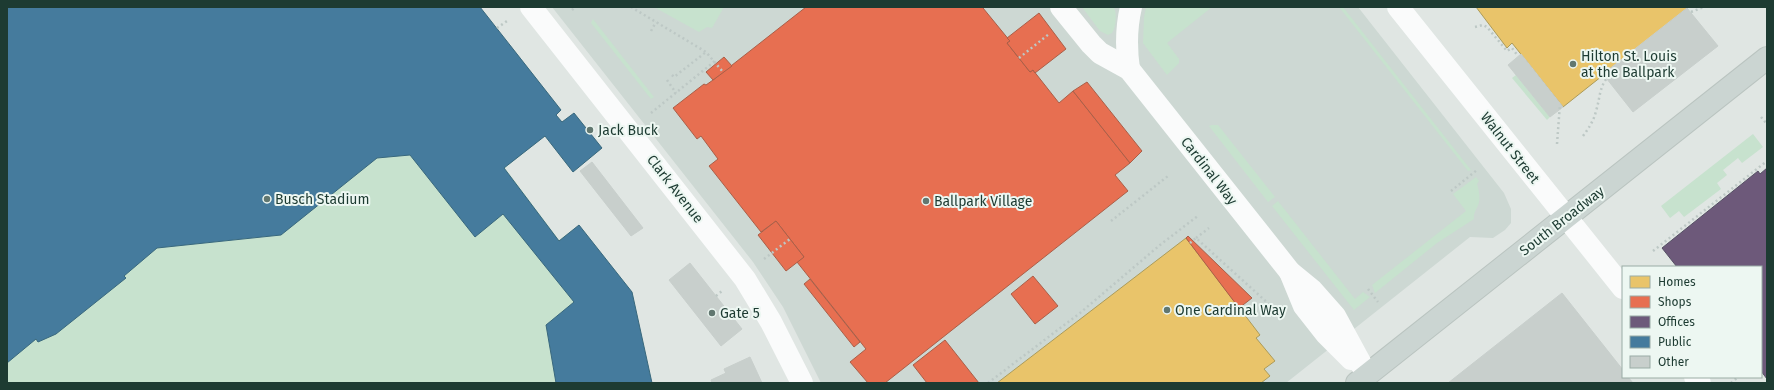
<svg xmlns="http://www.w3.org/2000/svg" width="1774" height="390" font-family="'Fira Sans',sans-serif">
	<rect width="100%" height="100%" fill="#e0e6e3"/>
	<polygon fill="#cdd8d3" points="552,7 1358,7 1504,193 1511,209 1511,223 1505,230 1493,238 1470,237 1286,383 821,383 783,307 753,262"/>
	<g fill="#c7e2ce">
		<polygon points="9,7 480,7 561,110 556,115 562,122 574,113 602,148 573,172 545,136 505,168 559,240 579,225 632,292 652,383 7,383 7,9"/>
		<polygon points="654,7 724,7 712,28 707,27 699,32"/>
		<path d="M1082 7H1114C1117 14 1116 27 1112 33L1108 35 1100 31Z"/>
		<polygon points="1146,7 1212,7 1167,43 1179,59 1179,63 1167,75 1143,43 1144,17"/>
		<polygon points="1339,7 1343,7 1471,170 1468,171"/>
		<polygon points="593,19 654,97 651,99 591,23"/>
		<polygon points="1516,75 1550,117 1547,120 1512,78"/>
		<polygon points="1212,125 1218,125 1275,197 1268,202 1209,126"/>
		<polygon points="1753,134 1763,147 1742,163 1738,158 1723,170 1727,175 1717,183 1721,189 1684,217 1679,211 1670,218 1661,206"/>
		<path d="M1476 177 1479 181 1477 184C1479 190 1480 196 1479 202 1478 208 1473 212 1474 219L1437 243 1375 293 1372 285 1466 211 1453 194Z"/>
		<polygon points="1278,201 1355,299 1363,292 1370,297 1354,310 1272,206"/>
	</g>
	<g fill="#e9c46a" stroke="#ac9b59">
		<polygon points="1476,7 1689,7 1563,107 1512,43 1507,48"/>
		<polygon points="1186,238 1260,335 1256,338 1275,361 1264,369 1270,376 1261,383 997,383"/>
	</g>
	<g fill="#e76f51" stroke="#aa5f48">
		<polygon points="806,7 984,7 983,8 1010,41 1007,43 1030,72 1033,70 1059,103 1073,91 1130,163 1115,175 1128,191 885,383 868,383 850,362 866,349 797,262 804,257 776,221 761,232 709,166 718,159 701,136 697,139 673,108 704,84 706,85 713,80"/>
		<polygon points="1039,13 1066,49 1035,73 1033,70 1030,72 1007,43 1010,41 1007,38"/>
		<polygon points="724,57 732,66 713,80 706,72"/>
		<polygon points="1087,82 1142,151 1130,163 1073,91"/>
		<polygon points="776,221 804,257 786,271 758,235"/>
		<polygon points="1188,236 1252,298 1239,308 1186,238"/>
		<polygon points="1033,276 1058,306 1035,324 1011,294"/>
		<polygon points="810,279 860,342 854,347 804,284"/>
		<polygon points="945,340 979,383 927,383 913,365"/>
	</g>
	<polygon fill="#6d597a" stroke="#555064" points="1767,168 1767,379 1761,371 1761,267 1677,267 1662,248 1758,171 1760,174"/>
	<polygon fill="#457b9d" stroke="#39687d" points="9,7 480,7 561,110 556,115 562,122 574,113 602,148 573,172 545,136 504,168 559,241 579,225 632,292 652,383 556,383 546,325 574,302 503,214 475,237 410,155 377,158 281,235 157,248 124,276 126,278 56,334 38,342 36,339 7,363 7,9"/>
	<g fill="#c8cfcc" stroke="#c8cfcc">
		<polygon points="1687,8 1718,46 1633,112 1603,74"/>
		<polygon points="1521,54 1563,107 1550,117 1508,65"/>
		<polygon points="592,162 643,228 631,236 580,171"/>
		<polygon points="690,263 742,329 721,346 669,280"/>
		<polygon points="1562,293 1623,370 1623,377 1628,377 1633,383 1448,383"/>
		<polygon points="750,357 762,383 730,383 724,369"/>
		<polygon points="726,373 730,383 712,383 711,380"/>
	</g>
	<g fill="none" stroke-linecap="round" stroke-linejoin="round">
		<defs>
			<polyline id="major" points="1357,383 1767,58"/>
		</defs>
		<use href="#major" stroke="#bac4c0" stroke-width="24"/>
		<g stroke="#bdc8c5" stroke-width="2.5" stroke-dasharray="2 3" stroke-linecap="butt">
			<polyline points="631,7 706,52 723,72"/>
			<polyline points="572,10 575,7"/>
			<polyline points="1691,12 1704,7"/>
			<polyline points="1475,27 1483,25 1487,27 1507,51 1512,48 1518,56"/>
			<polyline points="497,28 507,21"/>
			<polyline points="651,31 656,22"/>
			<polyline points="1019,58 1049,34"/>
			<polyline points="672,75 674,77 706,52"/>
			<polyline points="667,80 676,93"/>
			<polyline points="651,113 715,61"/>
			<polyline points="1761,117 1767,124"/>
			<path d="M1583 136C1589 128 1594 120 1596 111 1600 99 1599 88 1607 78"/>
			<polyline points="1557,144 1560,104"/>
			<polyline points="1451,191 1477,170"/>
			<polyline points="1111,221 1168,176"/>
			<polyline points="1196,238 1209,228"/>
			<polyline points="1190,243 1196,238 1271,306"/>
			<polyline points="1653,251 1767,161"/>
			<polyline points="764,259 790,239"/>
			<polyline points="1368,289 1378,302"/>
			<polyline points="716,296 722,291"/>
			<polyline points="988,383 1080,313 1160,245 1199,215"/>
			<polyline points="1731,383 1738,377"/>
		</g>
		<g stroke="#fafbfb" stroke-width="22">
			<polyline points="531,7 745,279 771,322 802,383"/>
			<polyline points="1061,7 1091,44 1100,53 1129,69 1290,272 1312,290 1335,316 1367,375"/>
			<polyline points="1398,7 1623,288"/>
			<path d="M1129 69C1126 48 1126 28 1131 7"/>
			<polyline points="1290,272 1304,306 1326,334 1351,359"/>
			<polyline points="1695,377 1700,383"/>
		</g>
		<use href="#major" stroke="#cbd5d2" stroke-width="22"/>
	</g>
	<g fill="#617770" stroke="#edf7f2" stroke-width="1.5">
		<circle cx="1573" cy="64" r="4"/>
		<circle cx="590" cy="130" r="4"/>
		<circle cx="267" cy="199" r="4"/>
		<circle cx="926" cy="201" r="4"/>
		<circle cx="1167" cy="310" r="4"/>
		<circle cx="712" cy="313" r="4"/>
	</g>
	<g text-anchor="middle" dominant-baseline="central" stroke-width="4" stroke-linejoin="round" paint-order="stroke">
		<g font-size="14" fill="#1d3b32" stroke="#edf7f2" text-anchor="start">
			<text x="1581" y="56">Hilton St. Louis<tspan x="1581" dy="16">at the Ballpark</tspan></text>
			<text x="598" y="130">Jack Buck</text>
			<text x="275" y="199">Busch Stadium</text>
			<text x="934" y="201">Ballpark Village</text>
			<text x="1175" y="310">One Cardinal Way</text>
			<text x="720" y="313">Gate 5</text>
		</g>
		<g font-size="14" fill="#1d3b32" stroke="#edf7f2">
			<text transform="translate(1510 148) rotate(52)">Walnut Street</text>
			<text transform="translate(1209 171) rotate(52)">Cardinal Way</text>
			<text transform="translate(675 189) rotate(52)">Clark Avenue</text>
			<text transform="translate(1562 221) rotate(-38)">South Broadway</text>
		</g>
	</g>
	<rect width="1774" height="390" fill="none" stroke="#1d3b32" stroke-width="16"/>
	<rect x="1622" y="266" width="140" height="112" fill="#edf7f2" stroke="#9aaca5"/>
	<rect x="1630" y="276" width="20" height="12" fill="#e9c46a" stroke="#9aaca5"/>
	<text x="1658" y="286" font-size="12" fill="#1d3b32">Homes</text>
	<rect x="1630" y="296" width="20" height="12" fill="#e76f51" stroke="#9aaca5"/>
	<text x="1658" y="306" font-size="12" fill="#1d3b32">Shops</text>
	<rect x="1630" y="316" width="20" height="12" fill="#6d597a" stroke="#9aaca5"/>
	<text x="1658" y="326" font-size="12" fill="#1d3b32">Offices</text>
	<rect x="1630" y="336" width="20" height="12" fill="#457b9d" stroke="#9aaca5"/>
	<text x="1658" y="346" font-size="12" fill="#1d3b32">Public</text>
	<rect x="1630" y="356" width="20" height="12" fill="#c8cfcc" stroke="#9aaca5"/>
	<text x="1658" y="366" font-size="12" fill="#1d3b32">Other</text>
</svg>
